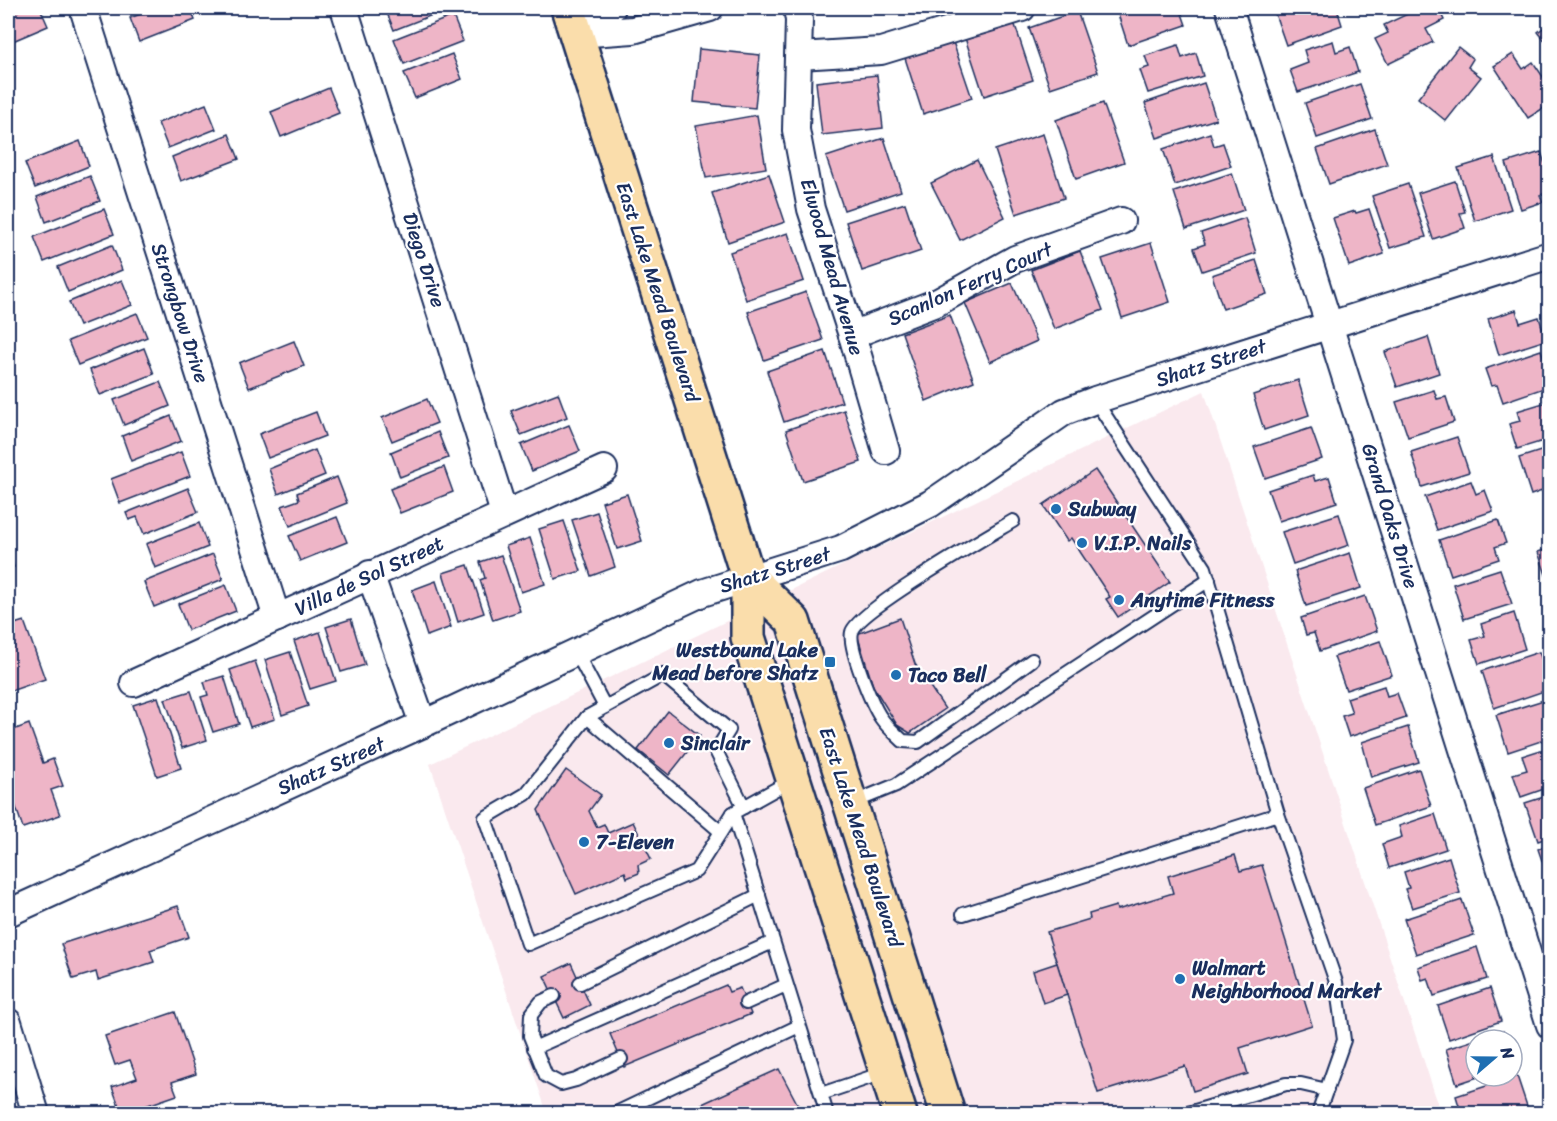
<svg xmlns="http://www.w3.org/2000/svg" width="1557" height="1121" font-family="Sriracha,sans-serif">
	<rect width="100%" height="100%" fill="#fff"/>
	<filter id="ink" filterUnits="userSpaceOnUse"><feTurbulence type="fractalNoise" baseFrequency=".0167" numOctaves="2"/><feDisplacementMap in="SourceGraphic" scale="12" xChannelSelector="R" yChannelSelector="G"/><feConvolveMatrix kernelMatrix="1 2 1 2 8 2 1 2 1" color-interpolation-filters="sRGB"/></filter>
	<g filter="url(#ink)">
		<polygon fill="#fae9ee" points="1204,391 1441,1113 547,1113 430,764"/>
		<g fill="#eeb5c7" stroke="#1b2f5e" stroke-width="1.5">
			<polygon points="25,8 40,8 48,26 8,43 8,15"/>
			<polygon points="156,8 190,8 195,20 139,42 130,18"/>
			<polygon points="385,8 450,8 394,30"/>
			<polygon points="1116,8 1180,8 1186,25 1128,45"/>
			<polygon points="1283,8 1343,8 1337,9 1342,25 1286,45 1274,11"/>
			<polygon points="1420,8 1438,8 1444,20 1426,29 1433,42 1388,64 1375,39 1388,33 1384,25"/>
			<polygon points="1077,11 1098,72 1050,88 1029,28"/>
			<polygon points="453,16 463,41 404,64 394,39"/>
			<polygon points="1013,19 1033,80 984,96 964,35"/>
			<polygon points="1550,23 1550,47 1538,32"/>
			<polygon points="952,39 972,98 923,114 904,55"/>
			<polygon points="1333,41 1336,52 1350,47 1358,72 1298,92 1290,70 1308,63 1304,50"/>
			<polygon points="1178,45 1182,58 1196,53 1203,76 1148,93 1140,70 1149,67 1145,56"/>
			<polygon points="1458,47 1473,59 1468,67 1481,77 1446,121 1418,98"/>
			<polygon points="699,49 760,55 755,108 694,102"/>
			<polygon points="452,54 462,79 415,98 404,73"/>
			<polygon points="1513,54 1523,69 1533,62 1550,87 1550,104 1528,118 1494,66"/>
			<polygon points="877,75 883,128 822,135 816,82"/>
			<polygon points="1204,83 1216,119 1157,138 1145,103"/>
			<polygon points="1360,84 1372,119 1317,138 1305,103"/>
			<polygon points="329,88 339,113 281,137 271,112"/>
			<polygon points="1103,103 1124,162 1076,179 1056,120"/>
			<polygon points="206,104 216,129 168,148 158,123"/>
			<polygon points="757,115 766,168 706,178 696,126"/>
			<polygon points="1375,129 1387,164 1329,184 1317,149"/>
			<polygon points="1210,133 1214,146 1223,143 1231,166 1175,185 1163,149"/>
			<polygon points="229,134 239,159 181,181 172,157"/>
			<polygon points="1043,134 1064,198 1016,214 995,150"/>
			<polygon points="884,138 901,191 844,210 826,157"/>
			<polygon points="80,141 89,166 35,188 25,163"/>
			<polygon points="1541,152 1550,179 1550,192 1540,195 1543,202 1521,209 1506,163"/>
			<polygon points="1494,157 1511,209 1475,221 1458,168"/>
			<polygon points="977,160 1005,217 960,240 931,183"/>
			<polygon points="1232,173 1244,210 1186,229 1174,192"/>
			<polygon points="769,174 785,222 728,242 712,193"/>
			<polygon points="90,176 100,201 46,222 37,197"/>
			<polygon points="1455,181 1465,212 1460,213 1465,228 1433,239 1418,193"/>
			<polygon points="1408,184 1426,237 1390,248 1372,196"/>
			<polygon points="905,203 921,251 862,271 846,222"/>
			<polygon points="104,209 114,234 44,262 34,237"/>
			<polygon points="1369,209 1384,254 1349,266 1333,218 1355,211 1356,213"/>
			<polygon points="1245,218 1256,253 1202,271 1194,248 1205,244 1201,233"/>
			<polygon points="788,233 804,281 746,300 730,252"/>
			<polygon points="1151,243 1170,302 1122,318 1102,259"/>
			<polygon points="112,245 122,270 68,292 58,267"/>
			<polygon points="1080,251 1103,310 1054,329 1031,270"/>
			<polygon points="1256,260 1267,294 1223,309 1212,275"/>
			<polygon points="122,280 132,305 79,326 69,302"/>
			<polygon points="1012,283 1037,341 990,362 965,303"/>
			<polygon points="806,292 823,340 764,360 748,312"/>
			<polygon points="1516,310 1520,323 1539,317 1546,340 1499,355 1488,319"/>
			<polygon points="137,313 147,337 78,365 68,341"/>
			<polygon points="950,315 974,381 926,401 902,333"/>
			<polygon points="1428,337 1439,373 1397,387 1385,352"/>
			<polygon points="294,341 304,366 249,388 239,363"/>
			<polygon points="144,348 154,374 100,395 90,370"/>
			<polygon points="1541,350 1545,362 1550,361 1550,386 1503,402 1497,385 1491,386 1485,369"/>
			<polygon points="825,351 842,402 784,422 767,371"/>
			<polygon points="1298,380 1309,415 1264,430 1253,395"/>
			<polygon points="160,382 170,406 124,425 114,400"/>
			<polygon points="1434,390 1437,399 1446,397 1454,422 1408,437 1396,402"/>
			<polygon points="558,393 567,417 521,435 511,411"/>
			<polygon points="427,399 437,423 392,441 382,418"/>
			<polygon points="1550,401 1550,439 1517,449 1509,424 1520,421 1517,411"/>
			<polygon points="844,410 861,462 803,481 786,430"/>
			<polygon points="316,412 325,436 268,458 259,434"/>
			<polygon points="171,416 181,441 131,461 122,436"/>
			<polygon points="569,425 580,451 532,471 521,445"/>
			<polygon points="1311,428 1322,459 1265,478 1254,447"/>
			<polygon points="438,432 448,458 400,477 391,452"/>
			<polygon points="1457,437 1469,472 1422,487 1411,452"/>
			<polygon points="1550,448 1550,488 1531,495 1519,458"/>
			<polygon points="315,450 325,475 278,494 269,469"/>
			<polygon points="181,452 190,476 120,503 111,479"/>
			<polygon points="444,467 453,492 400,513 390,489"/>
			<polygon points="1095,470 1170,582 1118,617 1106,599 1110,597 1071,538 1067,541 1043,505"/>
			<polygon points="1313,475 1315,481 1329,477 1337,502 1279,521 1268,490"/>
			<polygon points="337,477 347,503 290,526 282,506 299,500 297,493"/>
			<polygon points="1471,481 1476,494 1485,490 1493,511 1437,530 1425,497"/>
			<polygon points="188,488 198,512 144,534 137,517 129,520 126,513"/>
			<polygon points="627,494 642,541 617,549 602,502"/>
			<polygon points="597,512 615,567 591,576 572,520"/>
			<polygon points="1339,514 1349,545 1293,564 1282,532"/>
			<polygon points="337,517 347,542 300,561 289,536"/>
			<polygon points="1498,520 1506,543 1495,547 1499,559 1451,575 1439,540"/>
			<polygon points="564,521 581,571 555,579 539,529"/>
			<polygon points="199,523 208,547 155,568 146,544"/>
			<polygon points="530,538 545,584 521,592 506,546"/>
			<polygon points="8,548 14,567 8,569"/>
			<polygon points="1550,548 1550,586 1538,552"/>
			<polygon points="1350,553 1361,588 1306,606 1295,571"/>
			<polygon points="213,554 223,579 154,607 144,582"/>
			<polygon points="501,555 520,611 493,620 480,580 485,578 480,562"/>
			<polygon points="468,565 484,613 458,622 443,573"/>
			<polygon points="1500,569 1512,604 1464,619 1453,584"/>
			<polygon points="436,581 451,627 427,636 412,590"/>
			<polygon points="226,585 236,611 188,630 178,604"/>
			<polygon points="1365,596 1377,631 1320,651 1314,633 1306,635 1301,618"/>
			<polygon points="1514,613 1525,649 1479,664 1471,640 1485,636 1481,624"/>
			<polygon points="900,618 915,664 945,709 910,733 897,725 873,686 857,634"/>
			<polygon points="351,619 365,665 341,672 326,627"/>
			<polygon points="24,621 45,679 8,692 8,626"/>
			<polygon points="320,632 336,681 310,689 294,641"/>
			<polygon points="1380,641 1392,675 1346,690 1334,657"/>
			<polygon points="290,652 308,706 282,715 265,660"/>
			<polygon points="1539,652 1550,682 1550,689 1494,708 1482,671"/>
			<polygon points="255,661 275,719 250,727 230,670"/>
			<polygon points="224,676 239,724 213,732 201,697 208,695 204,682"/>
			<polygon points="1384,686 1387,696 1397,693 1406,718 1349,737 1342,716 1352,713 1347,698"/>
			<polygon points="191,691 207,740 182,748 165,699"/>
			<polygon points="158,697 181,768 157,776 133,705"/>
			<polygon points="1550,698 1550,738 1508,752 1496,715"/>
			<polygon points="668,711 700,736 669,775 638,750"/>
			<polygon points="29,724 43,763 53,759 63,786 51,790 60,815 23,828 8,784 8,732"/>
			<polygon points="1408,727 1419,762 1371,777 1362,742"/>
			<polygon points="1550,747 1550,787 1521,797 1513,774 1527,770 1522,756"/>
			<polygon points="1419,769 1431,806 1375,825 1363,788"/>
			<polygon points="566,770 601,795 589,811 597,827 604,824 608,833 633,822 651,859 638,865 639,873 627,878 625,872 576,894 538,810"/>
			<polygon points="1550,795 1550,837 1538,841 1525,803"/>
			<polygon points="1435,814 1446,849 1389,868 1382,844 1402,837 1399,826"/>
			<polygon points="1550,845 1550,884 1538,849"/>
			<polygon points="1235,855 1240,871 1262,865 1312,1025 1240,1048 1248,1074 1193,1091 1185,1066 1098,1093 1047,932 1090,919 1089,914 1116,906 1117,910 1173,893 1168,876"/>
			<polygon points="1449,857 1460,893 1412,908 1405,889 1409,888 1404,872"/>
			<polygon points="1462,900 1474,935 1416,954 1404,919"/>
			<polygon points="178,906 189,937 150,950 154,962 98,980 96,972 73,979 61,944"/>
			<polygon points="1477,947 1487,979 1434,996 1428,978 1422,980 1418,967"/>
			<polygon points="571,963 590,1005 564,1018 544,976"/>
			<polygon points="1057,963 1067,995 1043,1003 1033,971"/>
			<polygon points="726,985 729,992 740,988 751,1014 624,1067 610,1034"/>
			<polygon points="1490,988 1501,1021 1449,1039 1438,1006"/>
			<polygon points="175,1012 196,1074 172,1082 177,1095 122,1114 112,1087 137,1078 130,1060 115,1065 105,1036"/>
			<polygon points="1503,1031 1506,1040 1476,1040 1476,1076 1481,1076 1457,1084 1446,1049"/>
			<polygon points="779,1069 798,1105 796,1107 799,1114 680,1114"/>
			<polygon points="1517,1076 1528,1109 1515,1114 1472,1114 1469,1106 1460,1109 1456,1096"/>
		</g>
		<g fill="none" stroke-linecap="round" stroke-linejoin="round">
			<defs>
				<g id="lane">
					<polyline points="1095,400 1205,568 1278,814 1336,982 1344,1040 1318,1114"/>
					<path d="M1013 521C988 536 857 611 852 632 848 647 872 705 881 718 887 727 896 734 903 741L918 742 1032 660"/>
					<polyline points="576,652 605,707"/>
					<polyline points="587,717 663,675 729,730 716,751 744,807"/>
					<polyline points="792,780 733,813 821,1094"/>
					<polyline points="852,803 896,785 1209,580"/>
					<polyline points="721,832 587,717 526,794 485,818 528,944 696,871 733,813"/>
					<polyline points="963,914 1278,814"/>
					<polyline points="580,983 759,895"/>
					<polyline points="554,996 541,1002 531,1015 530,1036 546,1076 561,1084 576,1080 621,1059"/>
					<polyline points="746,1003 786,985"/>
					<polyline points="534,1048 773,942"/>
					<polyline points="614,1114 799,1026"/>
					<polyline points="827,1114 821,1094 886,1072"/>
					<polyline points="1185,1114 1286,1084 1301,1084 1327,1090"/>
				</g>
				<g id="street">
					<polyline points="83,8 277,618"/>
					<polyline points="344,8 504,513"/>
					<polyline points="797,8 799,20 796,130 811,209 852,335 886,451"/>
					<polyline points="1229,8 1550,1025"/>
					<polyline points="576,34 633,30 710,8"/>
					<polyline points="576,34 612,8"/>
					<polyline points="799,56 881,51 1022,8"/>
					<polyline points="852,335 938,302 1015,259 1121,221"/>
					<polyline points="370,574 423,724"/>
					<polyline points="134,683 604,469"/>
					<polyline points="8,913 423,724 702,593 841,549 930,504 1064,412 1095,400 1550,255"/>
					<polyline points="8,1022 36,1114"/>
				</g>
				<g id="primary">
					<polyline points="568,8 748,577 748,637 900,1114"/>
					<polyline points="748,577 793,621 948,1114"/>
				</g>
			</defs>
			<use href="#lane" stroke="#1b2f5e" stroke-width="16"/>
			<use href="#street" stroke="#1b2f5e" stroke-width="30"/>
			<use href="#primary" stroke="#1b2f5e" stroke-width="38"/>
			<use href="#lane" stroke="#fff" stroke-width="12"/>
			<use href="#street" stroke="#fff" stroke-width="26"/>
			<use href="#primary" stroke="#faddab" stroke-width="33"/>
		</g>
	</g>
	<g fill="#1f6fb2" stroke="#fff" stroke-width="2">
		<circle cx="1056" cy="509" r="6"/>
		<circle cx="1082" cy="543" r="6"/>
		<circle cx="1119" cy="600" r="6"/>
		<rect x="824" y="656" width="12" height="12" rx="3"/>
		<circle cx="896" cy="675" r="6"/>
		<circle cx="669" cy="743" r="6"/>
		<circle cx="584" cy="842" r="6"/>
		<circle cx="1180" cy="979" r="6"/>
	</g>
	<g text-anchor="middle" dominant-baseline="central" stroke-width="4.5" stroke-linejoin="round" paint-order="stroke">
		<g font-size="20" fill="#1b2f5e" stroke="#fff">
			<text transform="translate(424 260) rotate(72)">Diego Drive</text>
			<text transform="translate(832 267) rotate(74)">Elwood Mead Avenue</text>
			<text transform="translate(970 284) rotate(-24)">Scanlon Ferry Court</text>
			<text transform="translate(658 292) rotate(72)">East Lake Mead Boulevard</text>
			<text transform="translate(180 313) rotate(72)">Strongbow Drive</text>
			<text transform="translate(1211 363) rotate(-18)">Shatz Street</text>
			<text transform="translate(1390 516) rotate(73)">Grand Oaks Drive</text>
			<text transform="translate(775 570) rotate(-17)">Shatz Street</text>
			<text transform="translate(369 576) rotate(-25)">Villa de Sol Street</text>
			<text transform="translate(331 766) rotate(-24)">Shatz Street</text>
			<text transform="translate(861 837) rotate(72)">East Lake Mead Boulevard</text>
		</g>
		<g font-size="20" font-weight="bold" fill="#1b2f5e" stroke="#fff" text-anchor="start">
			<text x="1068" y="509">Subway</text>
			<text x="1094" y="543">V.I.P. Nails</text>
			<text x="1131" y="600">Anytime Fitness</text>
			<text x="818" y="650" text-anchor="end">Westbound Lake<tspan x="818" dy="23">Mead before Shatz</tspan></text>
			<text x="908" y="675">Taco Bell</text>
			<text x="681" y="743">Sinclair</text>
			<text x="596" y="842">7-Eleven</text>
			<text x="1192" y="968">Walmart<tspan x="1192" dy="23">Neighborhood Market</tspan></text>
		</g>
	</g>
	<rect width="1557" height="1121" fill="none" stroke="#fff" stroke-width="30"/>
	<rect x="15" y="15" width="1527" height="1091" fill="none" stroke="#1b2f5e" stroke-width="2" filter="url(#ink)"/>
	<g transform="translate(1494 1058) rotate(70)"><circle r="28" fill="#ffffff" stroke="#a4acbf" stroke-width="1.5"/>
	<path d="M0-4.5L10 22L0 15L-10 22Z" fill="#1f6fb2"/>
	<text y="-9" font-size="16" font-weight="bold" text-anchor="middle" fill="#1b2f5e">N</text>
	</g>
</svg>
